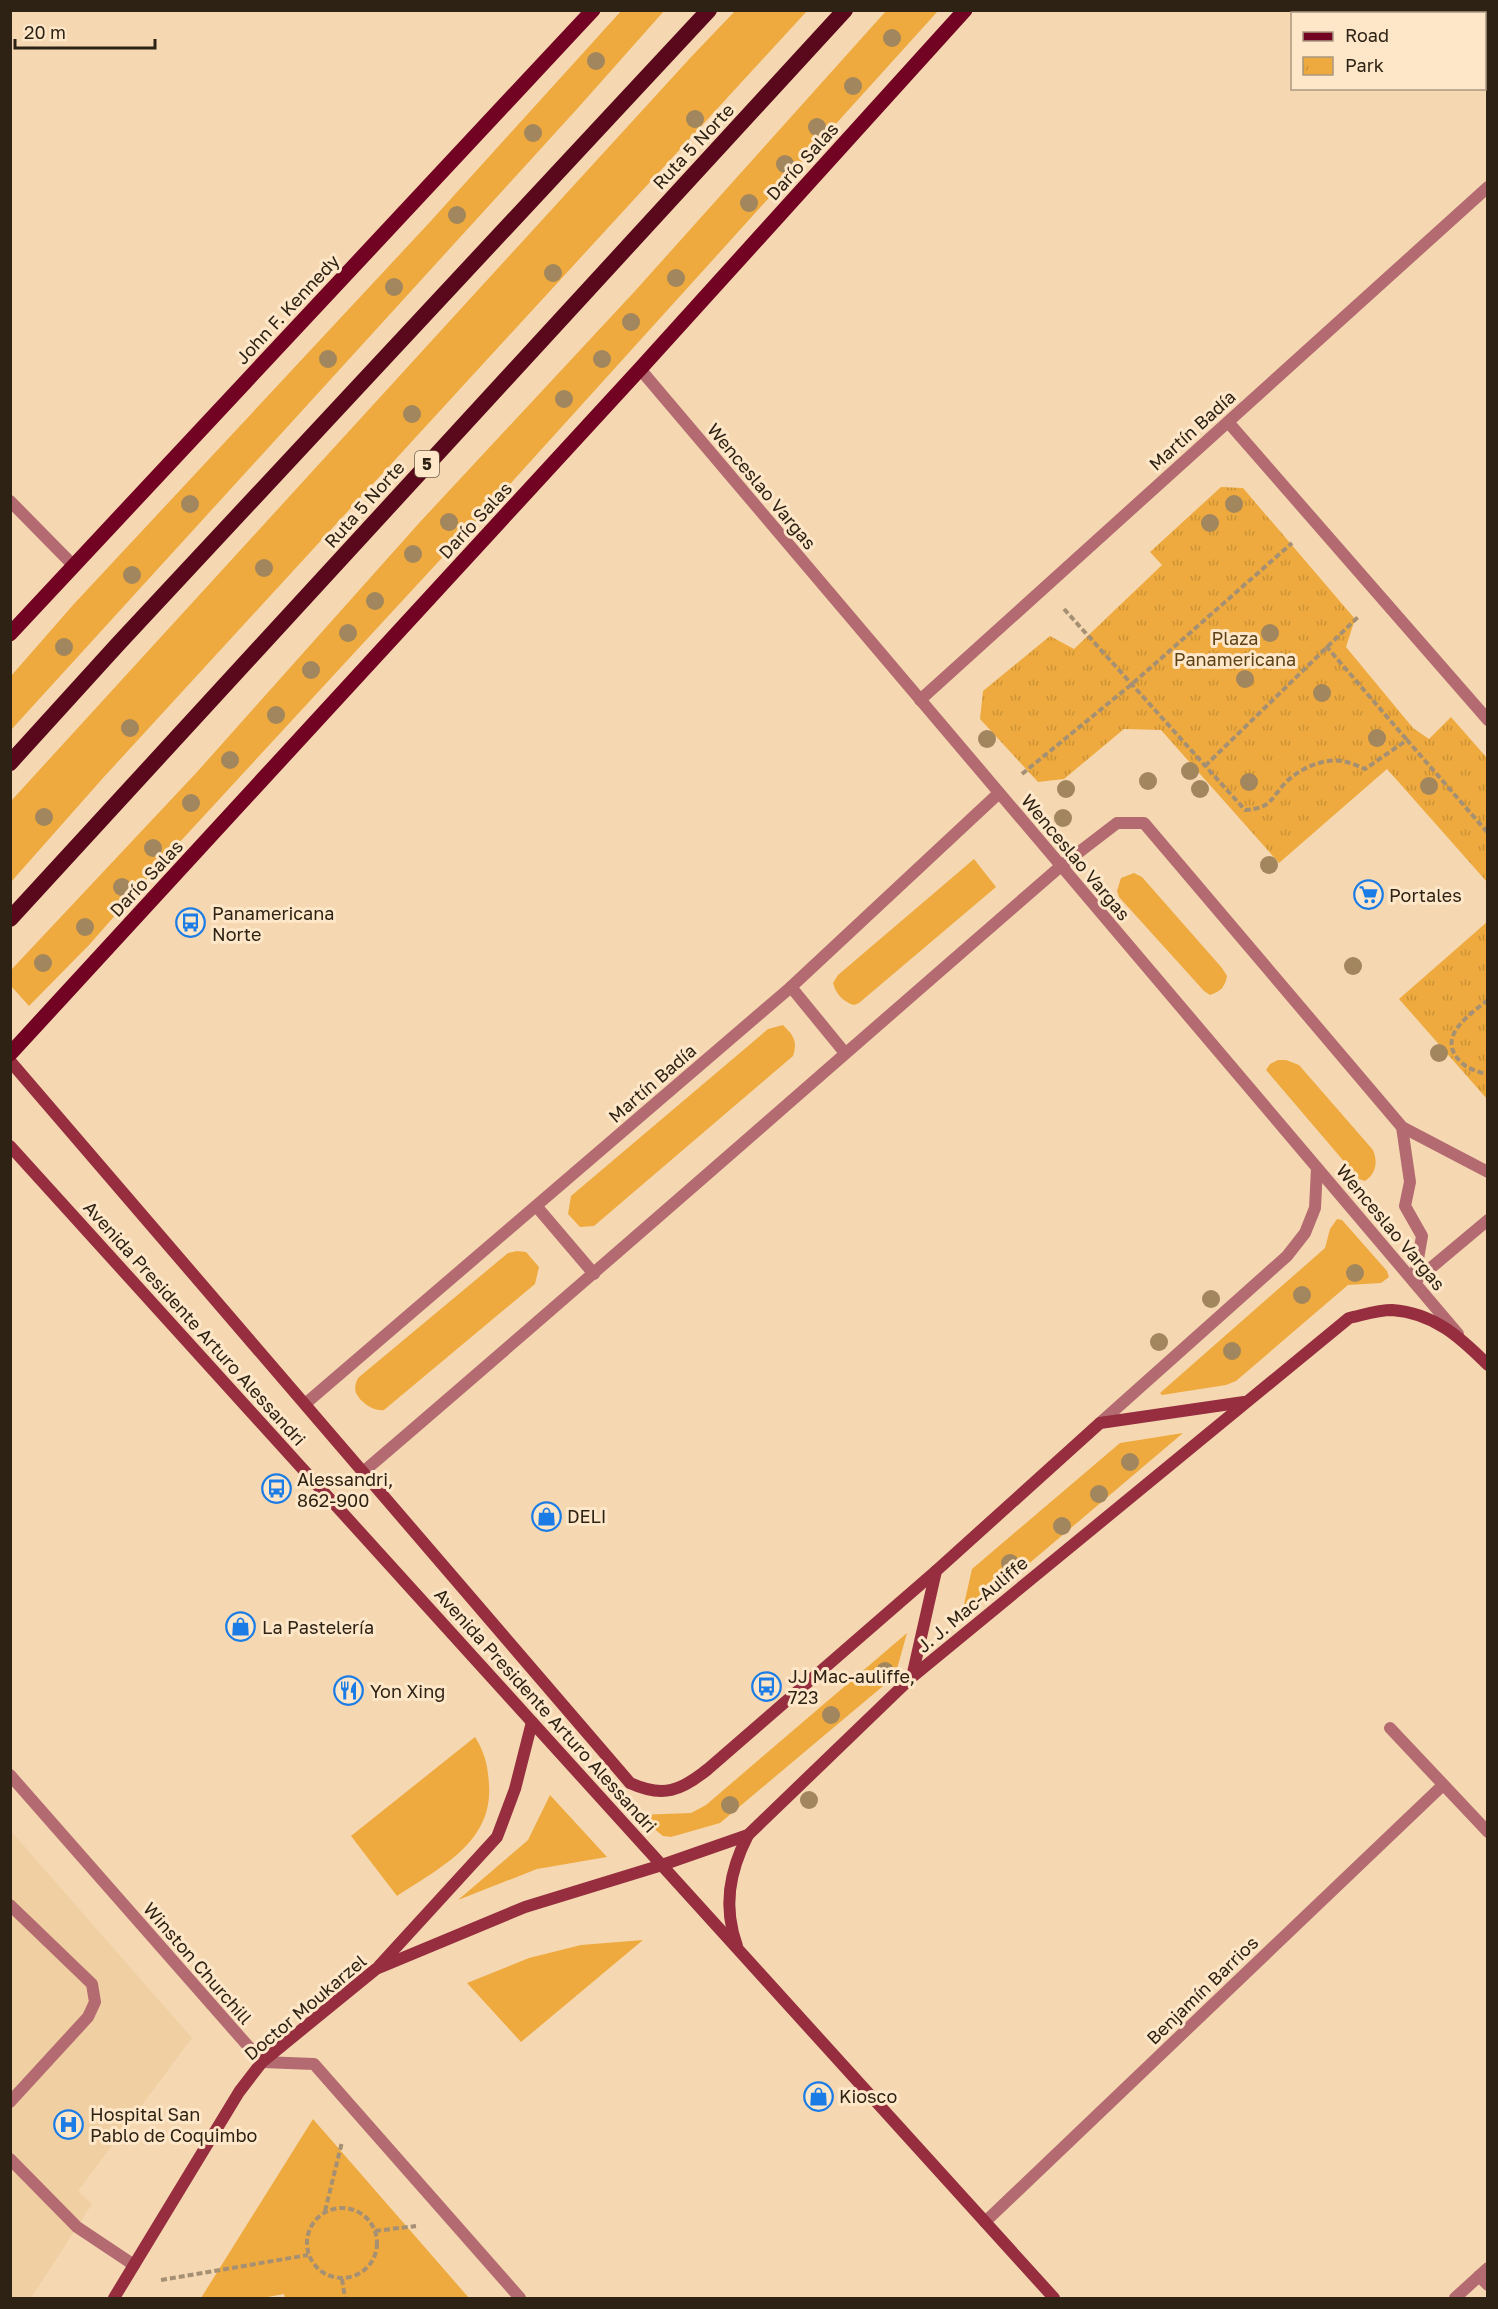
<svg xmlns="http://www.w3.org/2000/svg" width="1498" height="2309" font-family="'Golos Text',sans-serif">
	<defs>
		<pattern id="park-tufts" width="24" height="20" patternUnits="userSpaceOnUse" patternTransform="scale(1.5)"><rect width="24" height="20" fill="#eeaa3e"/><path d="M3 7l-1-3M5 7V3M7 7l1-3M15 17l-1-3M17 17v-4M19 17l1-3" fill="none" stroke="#cc9236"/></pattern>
	</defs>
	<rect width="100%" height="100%" fill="#f5d8b2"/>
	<polygon fill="#f0cfa2" points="10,1830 192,2038 78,2191 92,2204 31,2298 10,2298"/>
	<g fill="#eeaa3e">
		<polygon points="622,10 664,11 577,109 11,730 11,676 73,605 429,223"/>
		<polygon points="735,11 807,11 103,778 11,882 11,801 692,56"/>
		<polygon points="886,11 938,11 511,483 178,844 89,945 29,1006 11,986 11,970 197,772 420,522 635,291"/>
		<path d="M974 859 996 887 859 1003 854 1005C843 1002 836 994 833 983L838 975Z"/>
		<path d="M1134 873 1142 877 1222 968 1227 976C1225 987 1221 991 1210 995L1204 991 1119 897 1117 891 1121 878Z"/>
		<path d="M783 1025C793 1035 798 1041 793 1056L594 1226 580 1227 568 1214 571 1196 768 1029Z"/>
		<path d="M1278 1060H1286L1299 1065 1373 1150C1378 1162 1376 1174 1365 1181L1359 1179 1266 1070 1270 1064Z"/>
		<polygon points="1337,1219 1342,1220 1387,1271 1389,1277 1381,1283 1348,1285 1236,1381 1226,1385 1162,1395 1160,1393 1325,1248 1330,1229"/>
		<path d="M517 1251 526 1252 539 1267 535 1284 384 1410C374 1412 360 1402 356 1393 354 1388 356 1382 358 1378L508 1253Z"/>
		<polygon points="1183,1433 960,1622 972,1569 1120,1443"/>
		<polygon points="907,1633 895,1676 720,1823 671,1837 663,1836 637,1815 691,1813 706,1805"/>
		<path d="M475 1737C485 1753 488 1766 489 1785 493 1843 439 1868 397 1896L351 1836Z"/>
		<polygon points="550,1795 607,1857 537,1869 458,1900 528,1840"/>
		<polygon points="643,1940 521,2042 467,1983 529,1958 581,1945"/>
		<polygon points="313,2119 469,2298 285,2298 284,2294 262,2298 201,2298"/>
	</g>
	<g fill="url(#park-tufts)">
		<polygon points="1221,487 1243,488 1355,619 1346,647 1413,728 1429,739 1451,717 1487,758 1487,882 1387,769 1279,863 1161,730 1124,729 1064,779 1038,782 980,719 983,691 1050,636 1074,649 1162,565 1150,552"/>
		<polygon points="1487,922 1487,1099 1399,999"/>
	</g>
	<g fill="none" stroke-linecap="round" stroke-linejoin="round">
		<g stroke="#a69073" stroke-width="4" stroke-dasharray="6 3" stroke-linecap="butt">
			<path d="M1064 609 1245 810C1272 808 1270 799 1286 782 1299 769 1323 758 1342 761 1350 762 1358 766 1365 769L1407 740 1488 833"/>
			<polyline points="1326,646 1407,740"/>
			<polyline points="1205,766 1359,616"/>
			<polyline points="1022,774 1132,684 1292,543"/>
			<path d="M1488 1000C1469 1015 1434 1038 1462 1063 1468 1069 1480 1072 1488 1075"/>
			<circle cx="342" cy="2243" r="35"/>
			<polyline points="325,2211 342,2142"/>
			<polyline points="375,2231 416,2226"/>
			<polyline points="342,2279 345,2298"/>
			<polyline points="161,2280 308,2255"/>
		</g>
		<g stroke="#b36b71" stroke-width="12">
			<polyline points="1061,866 1117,823 1144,823 1402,1127 1410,1182 1405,1206 1422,1236 1414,1282"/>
			<polyline points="1402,1127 1488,1172"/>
			<polyline points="10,1905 92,1984 95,2002 88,2017 10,2102"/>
			<polyline points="10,2159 77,2227 134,2265"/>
		</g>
		<g stroke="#b36b71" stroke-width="12">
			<polyline points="1228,422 1488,720"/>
			<polyline points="10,501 74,566"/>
			<polyline points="920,700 1488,187"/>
			<polyline points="791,987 845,1053"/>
			<polyline points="537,1207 594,1274"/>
			<polyline points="1414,1282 1488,1220"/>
			<polyline points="305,1404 791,987 999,793"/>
			<polyline points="1100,1423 1287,1256 1305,1233 1315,1208 1317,1168"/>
			<path d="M363 1472C597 1272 828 1068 1061 866"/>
			<polyline points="1390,1728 1488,1832"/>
			<polyline points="10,1775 262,2062 314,2064 520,2298"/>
			<polyline points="985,2222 1443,1785"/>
			<polyline points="1479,2276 1488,2285"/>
			<polyline points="1455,2298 1488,2268"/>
		</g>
		<polyline stroke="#b36b71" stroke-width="12" points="640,369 1458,1334"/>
		<g stroke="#962e3f" stroke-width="12">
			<path d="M10 1061 630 1783C663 1798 681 1791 708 1769L936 1571 1100 1423 1244 1402"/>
			<polyline points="10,1146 1054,2298"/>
			<polyline points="912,1677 936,1571"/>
			<path d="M737 1946C723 1907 729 1872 748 1835"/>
			<polyline points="379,1966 497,1837 515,1789 532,1722"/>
			<path d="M114 2298 239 2092 262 2062 376 1969 525 1907 662 1865 748 1835 912 1677 1349 1318C1363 1315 1378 1310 1392 1310 1434 1313 1460 1337 1488 1365"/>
		</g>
		<g stroke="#720323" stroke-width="15">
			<polyline points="10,634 593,10"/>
			<polyline points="10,1054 640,369 965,10"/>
		</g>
		<g stroke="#5a081c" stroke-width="16">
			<polyline points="10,763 119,643 709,10"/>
			<polyline points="10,919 845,10"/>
		</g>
	</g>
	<g fill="#a2865d">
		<circle cx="892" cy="38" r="9"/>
		<circle cx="596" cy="61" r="9"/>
		<circle cx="853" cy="86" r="9"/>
		<circle cx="695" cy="119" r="9"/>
		<circle cx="817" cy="127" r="9"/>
		<circle cx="533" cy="133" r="9"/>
		<circle cx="785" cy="164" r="9"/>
		<circle cx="749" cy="203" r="9"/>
		<circle cx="457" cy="215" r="9"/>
		<circle cx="553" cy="273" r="9"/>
		<circle cx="676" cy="278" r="9"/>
		<circle cx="394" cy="287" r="9"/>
		<circle cx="631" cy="322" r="9"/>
		<circle cx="328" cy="359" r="9"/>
		<circle cx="602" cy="359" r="9"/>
		<circle cx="564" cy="399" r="9"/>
		<circle cx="412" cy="414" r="9"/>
		<circle cx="190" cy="504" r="9"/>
		<circle cx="1234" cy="504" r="9"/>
		<circle cx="449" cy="522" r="9"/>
		<circle cx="1210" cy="523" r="9"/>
		<circle cx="413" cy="554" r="9"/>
		<circle cx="264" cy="568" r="9"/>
		<circle cx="132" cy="575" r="9"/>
		<circle cx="375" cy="601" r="9"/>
		<circle cx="348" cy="633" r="9"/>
		<circle cx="1270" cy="633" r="9"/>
		<circle cx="64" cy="647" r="9"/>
		<circle cx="311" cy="670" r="9"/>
		<circle cx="1245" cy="679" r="9"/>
		<circle cx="1322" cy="693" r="9"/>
		<circle cx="276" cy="715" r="9"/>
		<circle cx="130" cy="728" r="9"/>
		<circle cx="1377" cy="738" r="9"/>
		<circle cx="987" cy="739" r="9"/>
		<circle cx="230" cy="760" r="9"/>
		<circle cx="1190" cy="771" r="9"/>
		<circle cx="1148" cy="781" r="9"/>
		<circle cx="1249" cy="782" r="9"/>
		<circle cx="1429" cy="786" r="9"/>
		<circle cx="1066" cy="789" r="9"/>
		<circle cx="1200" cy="789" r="9"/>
		<circle cx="191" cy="803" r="9"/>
		<circle cx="44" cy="817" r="9"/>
		<circle cx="1063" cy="818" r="9"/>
		<circle cx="153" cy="848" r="9"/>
		<circle cx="1269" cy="865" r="9"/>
		<circle cx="122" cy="887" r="9"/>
		<circle cx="85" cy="927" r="9"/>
		<circle cx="43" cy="963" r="9"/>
		<circle cx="1353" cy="966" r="9"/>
		<circle cx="1439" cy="1053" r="9"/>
		<circle cx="1355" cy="1273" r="9"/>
		<circle cx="1302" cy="1295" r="9"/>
		<circle cx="1211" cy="1299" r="9"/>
		<circle cx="1159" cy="1342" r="9"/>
		<circle cx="1232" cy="1351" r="9"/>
		<circle cx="1130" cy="1462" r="9"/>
		<circle cx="1099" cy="1494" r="9"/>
		<circle cx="1062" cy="1526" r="9"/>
		<circle cx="1010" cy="1563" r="9"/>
		<circle cx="885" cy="1671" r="9"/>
		<circle cx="831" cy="1715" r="9"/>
		<circle cx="809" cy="1800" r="9"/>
		<circle cx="730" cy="1805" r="9"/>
	</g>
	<defs>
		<symbol id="supermarket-ring" viewBox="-11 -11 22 22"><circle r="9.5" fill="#fee7c8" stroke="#1c7ce5" stroke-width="1.5"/><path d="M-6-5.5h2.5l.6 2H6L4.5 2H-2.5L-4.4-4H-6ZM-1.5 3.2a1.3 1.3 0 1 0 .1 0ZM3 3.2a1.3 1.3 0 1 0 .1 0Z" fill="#1c7ce5"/></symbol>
		<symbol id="bus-ring" viewBox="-11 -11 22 22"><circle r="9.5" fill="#fee7c8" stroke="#1c7ce5" stroke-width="1.5"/><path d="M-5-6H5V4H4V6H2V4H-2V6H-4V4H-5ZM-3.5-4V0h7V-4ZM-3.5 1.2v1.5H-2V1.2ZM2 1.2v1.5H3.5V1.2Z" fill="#1c7ce5"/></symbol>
		<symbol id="shop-ring" viewBox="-11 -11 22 22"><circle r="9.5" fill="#fee7c8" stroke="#1c7ce5" stroke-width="1.5"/><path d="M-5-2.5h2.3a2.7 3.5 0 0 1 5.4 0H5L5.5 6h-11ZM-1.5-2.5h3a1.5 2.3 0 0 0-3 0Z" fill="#1c7ce5"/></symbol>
		<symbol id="restaurant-ring" viewBox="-11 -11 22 22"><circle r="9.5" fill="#fee7c8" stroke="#1c7ce5" stroke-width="1.5"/><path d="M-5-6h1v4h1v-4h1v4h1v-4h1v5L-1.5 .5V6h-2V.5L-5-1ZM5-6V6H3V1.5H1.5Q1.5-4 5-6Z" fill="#1c7ce5"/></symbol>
		<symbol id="hospital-ring" viewBox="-11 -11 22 22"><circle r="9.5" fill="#fee7c8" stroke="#1c7ce5" stroke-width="1.5"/><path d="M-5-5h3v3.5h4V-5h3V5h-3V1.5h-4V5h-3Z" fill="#1c7ce5"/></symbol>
	</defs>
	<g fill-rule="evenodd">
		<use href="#supermarket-ring" x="1352" y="878" width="33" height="33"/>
		<use href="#bus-ring" x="174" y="906" width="33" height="33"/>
		<use href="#bus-ring" x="260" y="1472" width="33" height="33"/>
		<use href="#shop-ring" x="530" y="1500" width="33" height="33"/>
		<use href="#shop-ring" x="224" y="1610" width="33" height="33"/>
		<use href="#bus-ring" x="750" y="1670" width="33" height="33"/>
		<use href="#restaurant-ring" x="332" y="1674" width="33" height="33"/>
		<use href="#shop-ring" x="802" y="2080" width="33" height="33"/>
		<use href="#hospital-ring" x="52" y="2108" width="33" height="33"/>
	</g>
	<g text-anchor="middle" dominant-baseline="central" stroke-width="6" stroke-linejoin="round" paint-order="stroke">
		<rect fill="#fee7c8" stroke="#6c5d4a" stroke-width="1.5" x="415" y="451" width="24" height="26" rx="4.5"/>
		<g font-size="16" font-weight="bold" fill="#2d2214">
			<text x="427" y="464">5</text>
		</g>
		<g font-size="18" fill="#2d2214" stroke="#fee7c8">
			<text transform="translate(693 146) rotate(-47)">Ruta 5 Norte</text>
			<text transform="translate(802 161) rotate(-48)">Darío Salas</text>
			<text transform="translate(287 309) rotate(-47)">John F. Kennedy</text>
			<text transform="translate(1192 430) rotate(-42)">Martín Badía</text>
			<text transform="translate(762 486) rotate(50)">Wenceslao Vargas</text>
			<text transform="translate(364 504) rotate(-48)">Ruta 5 Norte</text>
			<text transform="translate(475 520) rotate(-47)">Darío Salas</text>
			<text transform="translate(1076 857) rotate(50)">Wenceslao Vargas</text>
			<text transform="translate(146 878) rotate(-47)">Darío Salas</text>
			<text transform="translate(652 1083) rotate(-41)">Martín Badía</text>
			<text transform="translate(1391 1227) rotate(50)">Wenceslao Vargas</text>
			<text transform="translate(195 1323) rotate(48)">Avenida Presidente Arturo Alessandri</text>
			<text transform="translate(972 1604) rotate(-40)">J. J. Mac-Auliffe</text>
			<text transform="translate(546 1710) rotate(48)">Avenida Presidente Arturo Alessandri</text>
			<text transform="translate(198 1963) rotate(49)">Winston Churchill</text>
			<text transform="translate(1202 1990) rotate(-44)">Benjamín Barrios</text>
			<text transform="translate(305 2007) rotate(-40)">Doctor Moukarzel</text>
		</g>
		<g font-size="18" fill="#5e4217" stroke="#fee7c8">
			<text x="1235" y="638">Plaza<tspan x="1235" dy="21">Panamericana</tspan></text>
		</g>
		<g font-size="18" fill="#2d2214" stroke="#fee7c8" text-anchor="start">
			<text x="1389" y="895">Portales</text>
			<text x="212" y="913">Panamericana<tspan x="212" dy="21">Norte</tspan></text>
			<text x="297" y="1479">Alessandri,<tspan x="297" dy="21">862-900</tspan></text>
			<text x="567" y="1516">DELI</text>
			<text x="262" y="1627">La Pastelería</text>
			<text x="788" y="1676">JJ Mac-auliffe,<tspan x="788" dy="21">723</tspan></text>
			<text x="370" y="1691">Yon Xing</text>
			<text x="839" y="2096">Kiosco</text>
			<text x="90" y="2114">Hospital San<tspan x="90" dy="21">Pablo de Coquimbo</tspan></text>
		</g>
	</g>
	<rect width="1498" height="2309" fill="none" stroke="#2d2214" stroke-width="24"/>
	<rect x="1291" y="12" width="195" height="78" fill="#fee7c8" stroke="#aa9880" stroke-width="1.5"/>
	<rect x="1303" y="32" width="30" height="9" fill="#720323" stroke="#aa9880" stroke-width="1.5"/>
	<text x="1345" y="42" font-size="18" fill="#2d2214">Road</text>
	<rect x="1303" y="57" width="30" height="18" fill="url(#park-tufts)" stroke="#aa9880" stroke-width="1.5"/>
	<text x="1345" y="72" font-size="18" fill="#2d2214">Park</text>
	<path d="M15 39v9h140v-9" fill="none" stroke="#2d2214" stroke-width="3"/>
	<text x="24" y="39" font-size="18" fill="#2d2214" stroke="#fee7c8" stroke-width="4.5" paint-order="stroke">20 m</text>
</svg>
